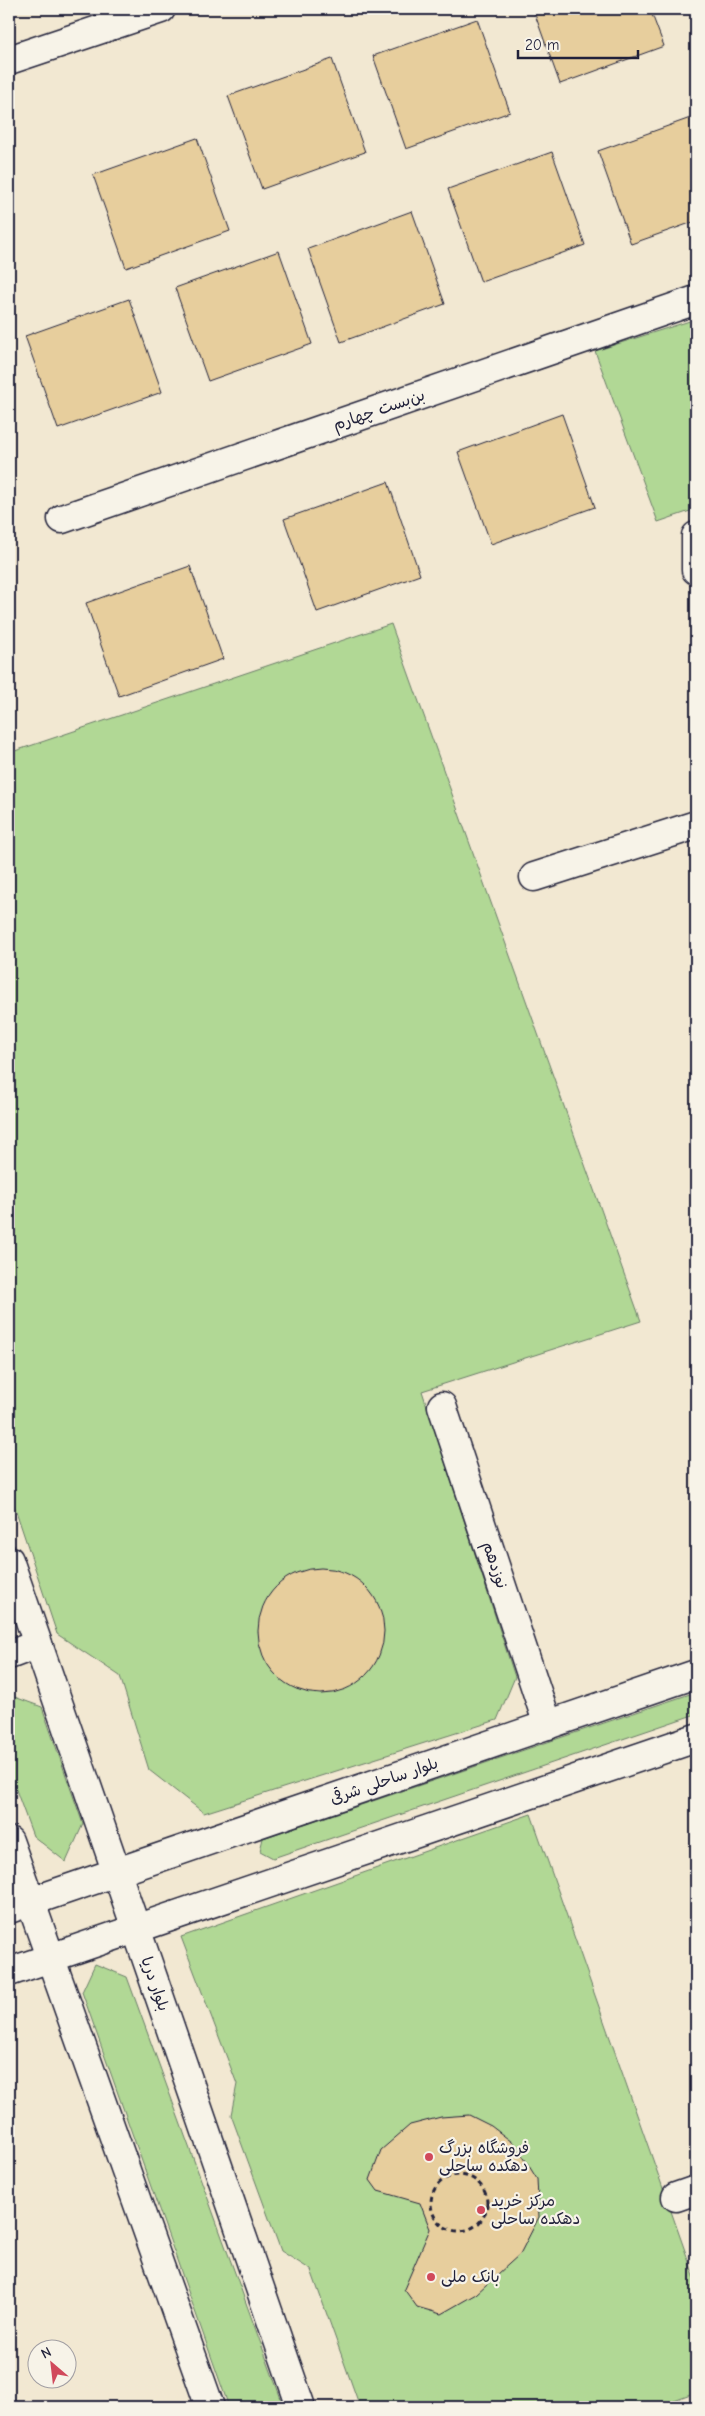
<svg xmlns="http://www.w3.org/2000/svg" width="705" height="2416" font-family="'Comic Neue','Playpen Sans Arabic',sans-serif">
	<rect width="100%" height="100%" fill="#f2e8d2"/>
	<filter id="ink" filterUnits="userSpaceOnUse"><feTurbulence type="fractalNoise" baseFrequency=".02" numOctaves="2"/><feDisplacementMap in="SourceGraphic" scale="10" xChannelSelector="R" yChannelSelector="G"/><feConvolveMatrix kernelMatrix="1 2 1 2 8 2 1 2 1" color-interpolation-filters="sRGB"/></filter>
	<g filter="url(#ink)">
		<g fill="#b1d895" stroke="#6a7d68">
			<polygon points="696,319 696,509 658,522 595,351"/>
			<polygon points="391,624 641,1321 422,1391 515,1677 497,1720 204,1813 149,1770 120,1676 57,1634 9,1490 9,753"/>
			<polygon points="696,1692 696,1714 273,1858 260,1851 263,1838"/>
			<polygon points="9,1695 42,1707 83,1824 66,1862 33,1836 9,1771"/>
			<polygon points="531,1814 696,2282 696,2392 655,2407 360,2407 311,2270 281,2251 231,2115 237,2084 181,1937"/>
			<polygon points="95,1964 127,1977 284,2407 229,2407 82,1992"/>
		</g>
		<g fill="#e7ce9d" stroke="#22223b">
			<polygon points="533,9 650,9 664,46 560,84"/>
			<polygon points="477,19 510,112 406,149 373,56"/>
			<polygon points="332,59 365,152 262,189 228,96"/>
			<polygon points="696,116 696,221 631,244 598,151"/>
			<polygon points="197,138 230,231 126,268 93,175"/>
			<polygon points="552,152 585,245 481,282 448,189"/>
			<polygon points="412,211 445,304 341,342 308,249"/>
			<polygon points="279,251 312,344 208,381 175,288"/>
			<polygon points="129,299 162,392 58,429 25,336"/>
			<polygon points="562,414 595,507 491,544 458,452"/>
			<polygon points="388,482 420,575 317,612 284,519"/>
			<polygon points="190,566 223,659 119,696 86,603"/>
			<circle cx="321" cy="1631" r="63"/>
			<polygon points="469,2115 491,2126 516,2145 537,2179 539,2217 520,2254 476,2294 441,2314 417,2307 404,2289 430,2229 420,2203 378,2191 370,2180 381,2150 410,2125 441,2117"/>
		</g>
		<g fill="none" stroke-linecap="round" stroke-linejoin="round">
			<defs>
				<g id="street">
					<polyline points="62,519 696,300"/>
					<polyline points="696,536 696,570"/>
					<polyline points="534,877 696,825"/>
					<polyline points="442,1406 548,1725"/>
					<polyline points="676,2197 696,2190"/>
				</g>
				<g id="secondary">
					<polyline points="9,60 161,9"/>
					<polyline points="9,1560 301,2407"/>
					<polyline points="9,1655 38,1644"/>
					<polyline points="9,1841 210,2407"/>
					<polyline points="9,1909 696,1674"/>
					<polyline points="9,1972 696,1738"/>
				</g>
			</defs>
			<use href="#street" stroke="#22223b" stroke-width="31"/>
			<use href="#secondary" stroke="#22223b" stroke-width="31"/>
			<circle stroke="#22223b" stroke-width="3" stroke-dasharray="5 4" stroke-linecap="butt" cx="459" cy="2203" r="28"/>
			<use href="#street" stroke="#f7f3e8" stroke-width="28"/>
			<use href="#secondary" stroke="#f7f3e8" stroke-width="28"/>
		</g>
	</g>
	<g fill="#d1495b" stroke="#f7f3e8" stroke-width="2">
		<circle cx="429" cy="2157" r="5"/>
		<circle cx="481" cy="2210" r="5"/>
		<circle cx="431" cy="2277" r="5"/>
	</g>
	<g text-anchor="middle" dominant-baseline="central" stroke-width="4.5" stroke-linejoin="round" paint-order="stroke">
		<g font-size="16" fill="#22223b" stroke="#f7f3e8">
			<text transform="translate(379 410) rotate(-19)">بن‌بست چهارم</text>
			<text transform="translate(495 1565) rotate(72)">نوزدهم</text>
			<text transform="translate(384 1781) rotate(-19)">بلوار ساحلی شرقی</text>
			<text transform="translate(155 1984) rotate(71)">بلوار دریا</text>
		</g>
		<g font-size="16" fill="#22223b" stroke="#f7f3e8" text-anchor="start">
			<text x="439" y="2148">فروشگاه بزرگ<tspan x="439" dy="18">دهکده ساحلی</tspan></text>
			<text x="491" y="2201">مرکز خرید<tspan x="491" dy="18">دهکده ساحلی</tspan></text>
			<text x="441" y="2277">بانک ملی</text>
		</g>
	</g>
	<rect width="705" height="2416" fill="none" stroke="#f7f3e8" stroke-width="30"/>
	<rect x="15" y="15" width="675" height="2386" fill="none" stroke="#22223b" stroke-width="2" filter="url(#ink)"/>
	<g transform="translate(52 2364) rotate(332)"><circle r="24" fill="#f7f3e8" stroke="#a29fa3"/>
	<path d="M0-4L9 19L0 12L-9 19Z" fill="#d1495b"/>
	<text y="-8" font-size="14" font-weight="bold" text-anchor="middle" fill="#22223b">N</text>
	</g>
	<path d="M518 50v8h120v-8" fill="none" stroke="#22223b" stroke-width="2.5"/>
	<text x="525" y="50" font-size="15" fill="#22223b" stroke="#f7f3e8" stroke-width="4" paint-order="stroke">20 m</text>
</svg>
